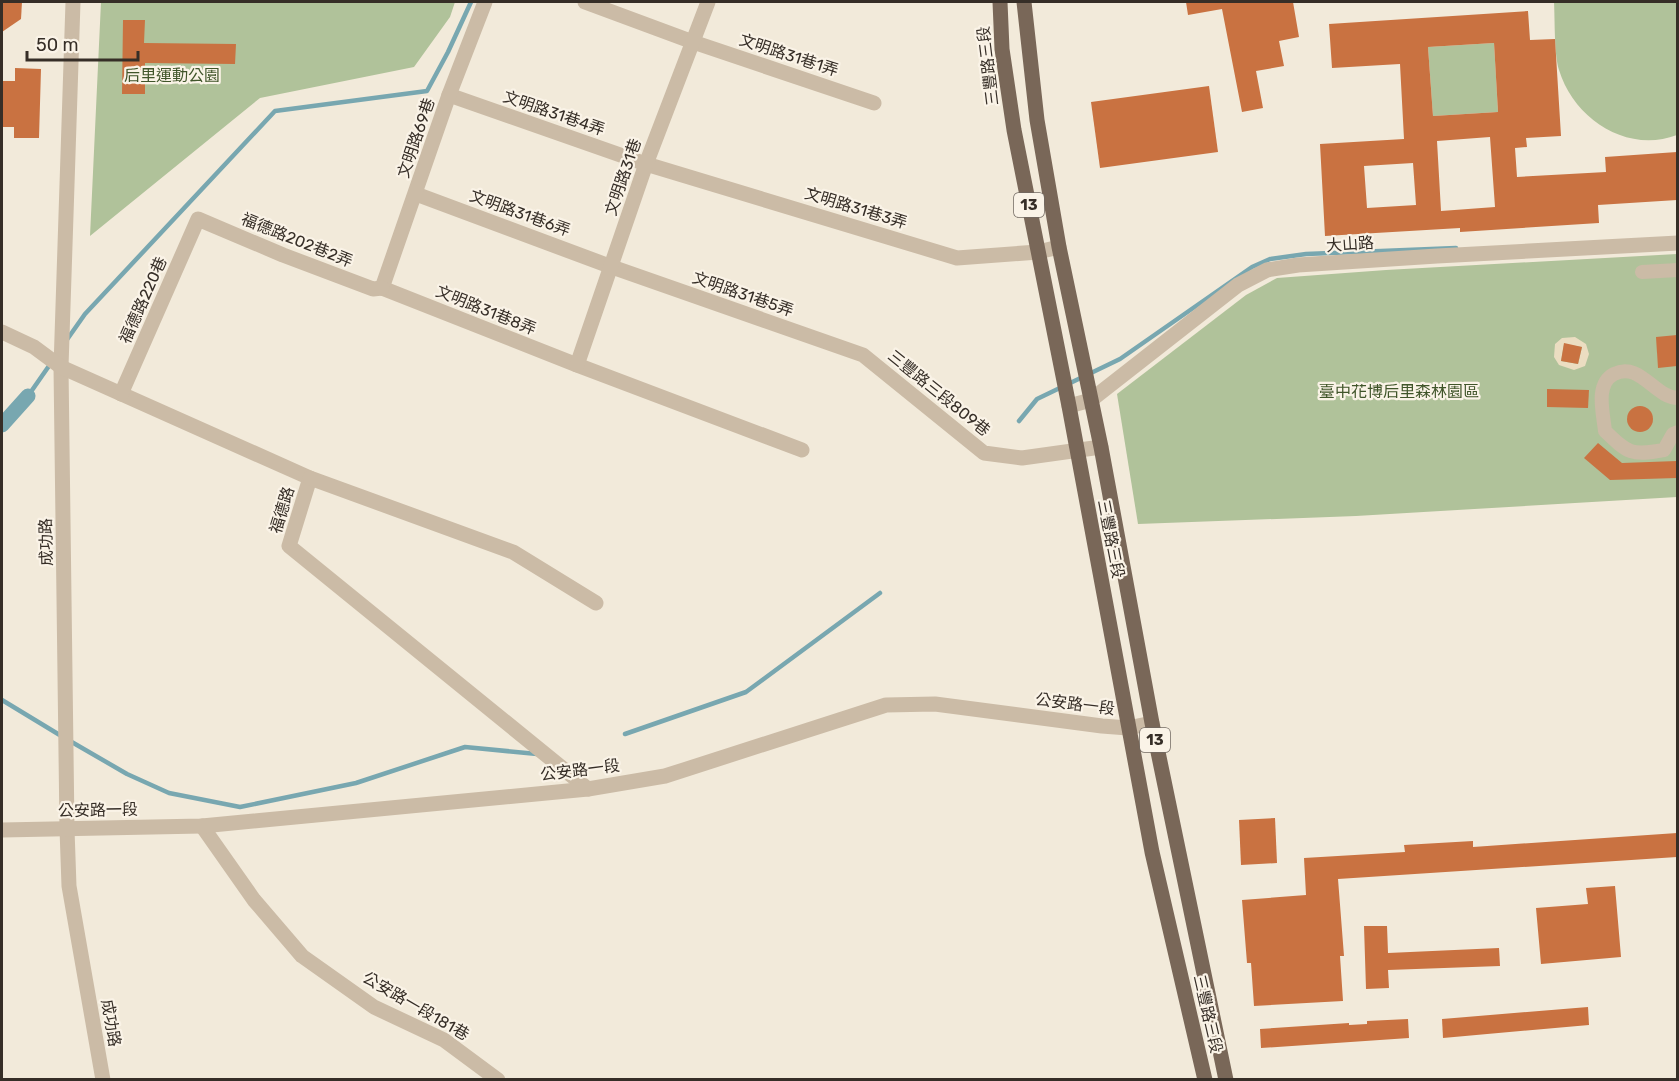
<svg xmlns="http://www.w3.org/2000/svg" width="1679" height="1081" font-family="Rubik,'Noto Sans TC',sans-serif">
	<rect width="100%" height="100%" fill="#f2eada"/>
	<g fill="#b0c29a">
		<polygon points="101,2 455,2 450,17 414,67 260,98 90,236"/>
		<path d="M1554 2H1677V135C1627 154 1574 119 1559 70 1554 53 1555 21 1554 2Z"/>
		<polygon points="1494,43 1498,112 1433,116 1428,47"/>
		<polygon points="1677,254 1677,497 1356,516 1138,524 1117,394 1246,295 1277,278 1386,270"/>
	</g>
	<path fill="#ebddc1" fill-rule="evenodd" d="M1575 337 1586 344 1589 354 1585 366 1574 370 1559 365 1554 357 1555 344 1562 338ZM1564 344 1582 347 1578 364 1561 361Z"/>
	<g fill="none" stroke-linecap="round" stroke-linejoin="round">
		<g stroke="#78a7b0" stroke-width="4.5">
			<polyline points="66,341 85,314 275,111 427,91 448,52 471,2"/>
			<polyline points="28,396 51,363"/>
			<polyline points="1019,421 1037,399 1120,359 1252,267 1270,259 1306,254 1456,248"/>
			<polyline points="2,700 63,737"/>
			<polyline points="625,734 746,692 880,593"/>
			<polyline points="70,741 127,774 169,793 240,807 356,783 465,747 537,754"/>
		</g>
		<polyline stroke="#78a7b0" stroke-width="15" points="2,425 28,396"/>
	</g>
	<g fill="#c97241" fill-rule="evenodd">
		<polygon points="2,2 22,2 21,19 2,32"/>
		<polygon points="1186,2 1293,2 1299,37 1279,41 1284,66 1256,71 1263,108 1242,112 1222,9 1188,15"/>
		<path d="M1528 11 1530 40 1555 39 1561 136 1526 138 1527 147 1515 148 1517 177 1606 172 1605 157 1677 152V200L1598 205 1599 223 1460 232V228L1325 236 1320 144 1404 139 1400 64 1332 68 1329 24ZM1494 43 1498 112 1433 116 1428 47ZM1490 137 1495 207 1441 211 1437 141ZM1413 163 1416 205 1367 208 1364 166Z"/>
		<polygon points="123,20 145,20 144,43 236,44 235,64 145,63 145,94 122,94"/>
		<polygon points="15,68 41,69 39,138 14,138 14,127 2,127 2,81 15,81"/>
		<polygon points="1209,86 1218,152 1100,168 1091,102"/>
		<polygon points="1677,335 1677,366 1658,368 1656,337"/>
		<polygon points="1564,343 1582,347 1578,364 1561,361"/>
		<polygon points="1547,389 1589,390 1588,408 1547,407"/>
		<circle cx="1640" cy="419" r="13"/>
		<polygon points="1598,443 1622,463 1677,461 1677,478 1610,480 1584,458"/>
		<polygon points="1275,818 1277,863 1241,865 1239,820"/>
		<polygon points="1677,833 1677,857 1338,879 1344,956 1340,956 1343,1001 1254,1006 1251,963 1247,963 1242,900 1306,895 1304,858 1405,852 1404,845 1473,841 1473,847"/>
		<polygon points="1615,886 1621,957 1541,964 1536,908 1588,904 1586,888"/>
		<polygon points="1364,926 1387,926 1388,953 1499,948 1500,966 1388,970 1389,988 1366,989"/>
		<polygon points="1588,1007 1589,1025 1443,1038 1442,1019"/>
		<polygon points="1408,1019 1409,1038 1261,1048 1260,1029 1349,1023 1349,1025 1367,1024 1367,1021"/>
	</g>
	<g fill="none" stroke-linecap="round" stroke-linejoin="round">
		<g stroke="#cbbba6" stroke-width="14">
			<polyline points="1642,272 1678,270"/>
			<path d="M1678 398C1655 398 1640 361 1614 374 1595 384 1603 412 1605 431 1628 453 1631 456 1664 450L1673 434 1678 432"/>
		</g>
		<g stroke="#cbbba6" stroke-width="15">
			<polyline points="73,2 61,367 67,829 69,886 103,1080"/>
			<polyline points="585,2 693,42 874,103"/>
			<polyline points="449,95 646,164 957,258 1038,252 1059,247"/>
			<polyline points="416,194 612,267 863,355 984,453 1022,458 1101,447"/>
			<polyline points="382,288 577,365 802,450"/>
			<polyline points="382,288 449,95 485,2"/>
			<polyline points="2,332 34,347 61,367 310,478 289,546 588,789"/>
			<polyline points="577,365 646,164 708,2"/>
			<polyline points="121,394 198,219 283,255 373,289 382,288"/>
			<polyline points="1069,406 1091,400 1238,285 1267,270 1298,265 1437,256 1678,243"/>
			<polyline points="310,478 513,552 596,603"/>
			<polyline points="202,826 254,900 302,956 374,1007 444,1040 498,1080"/>
			<polyline points="2,830 202,826 588,789 665,776 886,705 935,704 1102,726 1128,728 1152,723"/>
		</g>
		<g stroke="#796758" stroke-width="15">
			<polyline points="1000,2 1002,49 1014,130 1069,406 1152,852 1205,1080"/>
			<polyline points="1024,2 1037,120 1059,247 1101,447 1152,723 1226,1080"/>
		</g>
	</g>
	<g text-anchor="middle" dominant-baseline="central" stroke-width="4.5" stroke-linejoin="round" paint-order="stroke">
		<g fill="#faf3e7" stroke="#716961" stroke-width="1.5">
			<rect x="1014" y="193" width="30" height="24" rx="4.5"/>
			<rect x="1140" y="728" width="30" height="24" rx="4.5"/>
		</g>
		<g font-size="15" font-weight="bold" fill="#362e27">
			<text x="1029" y="205">13</text>
			<text x="1155" y="740">13</text>
		</g>
		<g font-size="16" fill="#362e27" stroke="#faf3e7">
			<text transform="translate(789 55) rotate(18)">文明路31巷1弄</text>
			<text transform="translate(988 66) rotate(-97)">三豐路三段</text>
			<text transform="translate(554 113) rotate(19)">文明路31巷4弄</text>
			<text transform="translate(416 138) rotate(-71)">文明路69巷</text>
			<text transform="translate(623 177) rotate(-71)">文明路31巷</text>
			<text transform="translate(856 208) rotate(17)">文明路31巷3弄</text>
			<text transform="translate(520 213) rotate(20)">文明路31巷6弄</text>
			<text transform="translate(297 240) rotate(22)">福德路202巷2弄</text>
			<text transform="translate(1350 244) rotate(-4)">大山路</text>
			<text transform="translate(743 294) rotate(19)">文明路31巷5弄</text>
			<text transform="translate(143 300) rotate(-66)">福德路220巷</text>
			<text transform="translate(486 310) rotate(22)">文明路31巷8弄</text>
			<text transform="translate(939 393) rotate(39)">三豐路三段809巷</text>
			<text transform="translate(282 510) rotate(-73)">福德路</text>
			<text transform="translate(1111 539) rotate(79)">三豐路三段</text>
			<text transform="translate(46 542) rotate(-91)">成功路</text>
			<text transform="translate(1075 704) rotate(7)">公安路一段</text>
			<text transform="translate(580 770) rotate(-7)">公安路一段</text>
			<text transform="translate(98 810) rotate(-1)">公安路一段</text>
			<text transform="translate(416 1006) rotate(30)">公安路一段181巷</text>
			<text transform="translate(1208 1014) rotate(77)">三豐路三段</text>
			<text transform="translate(111 1023) rotate(80)">成功路</text>
		</g>
		<g font-size="16" fill="#40552a" stroke="#faf3e7">
			<text x="172" y="75">后里運動公園</text>
			<text x="1399" y="391">臺中花博后里森林園區</text>
		</g>
	</g>
	<rect width="1679" height="1081" fill="none" stroke="#362e27" stroke-width="6"/>
	<path d="M27 51v9h111v-9" fill="none" stroke="#362e27" stroke-width="3"/>
	<text x="36" y="51" font-size="18" fill="#362e27" stroke="#faf3e7" stroke-width="4.5" paint-order="stroke">50 m</text>
</svg>
